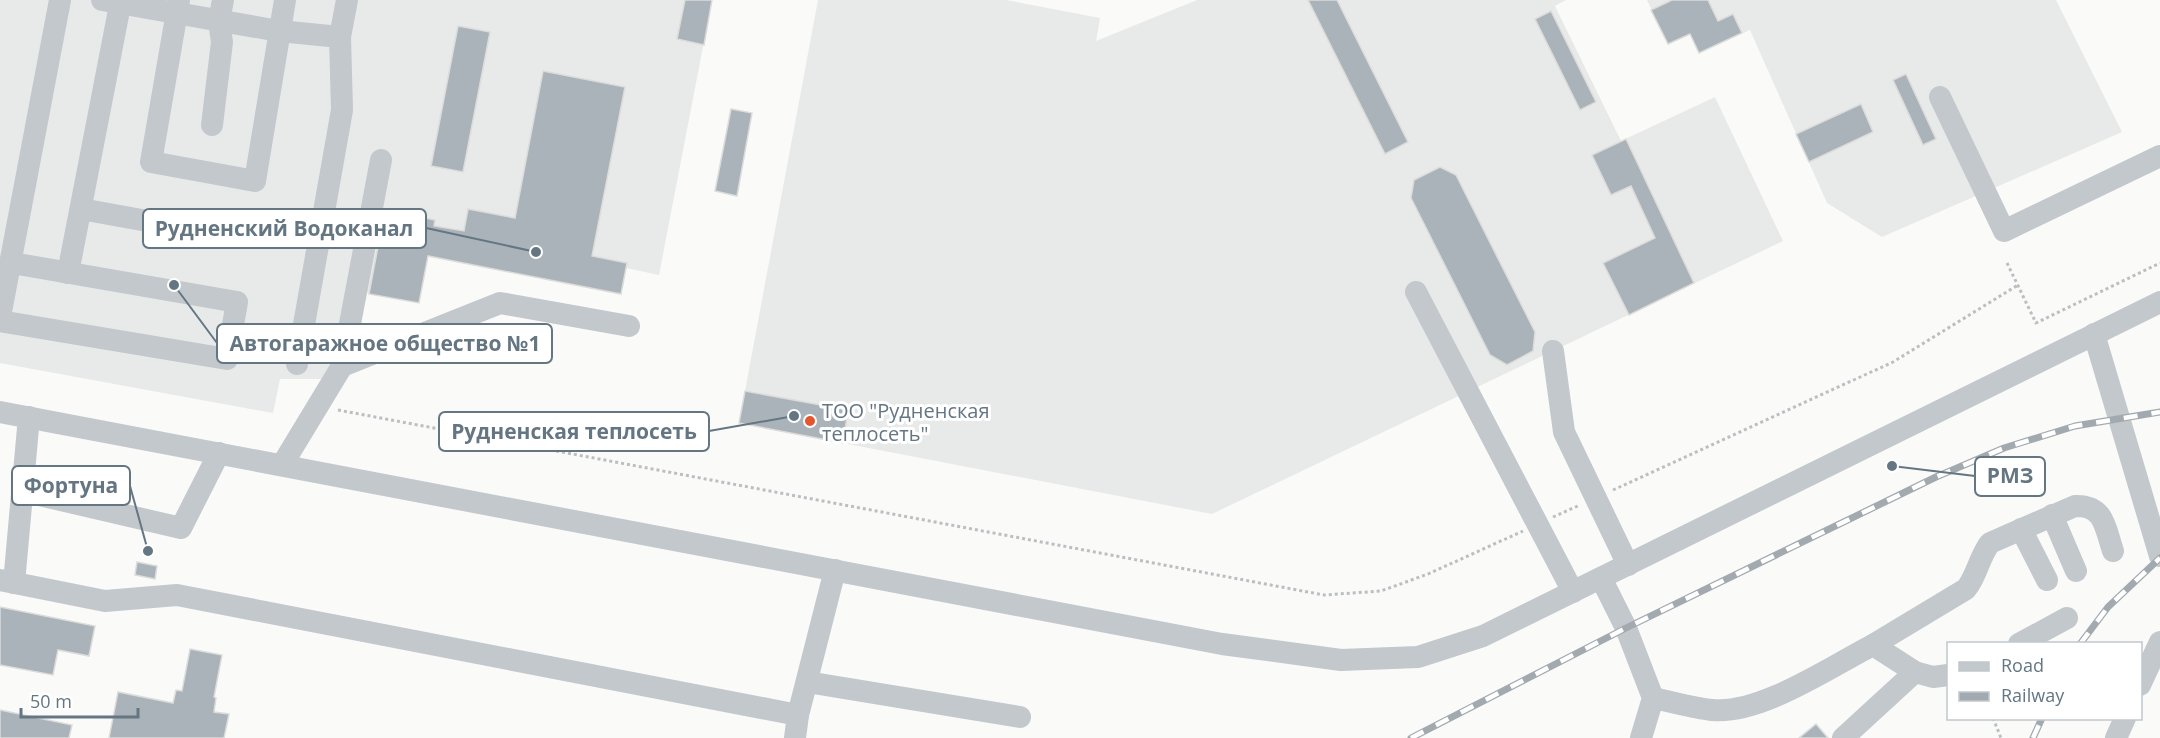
<svg xmlns="http://www.w3.org/2000/svg" width="2160" height="738" font-family="'Open Sans',sans-serif">
	<rect width="100%" height="100%" fill="#fafaf8"/>
	<g fill="#e8e9e9">
		<polygon points="0,0 712,0 659,275 626,268 621,294 428,256 419,303 364,292 334,363 324,379 280,379 273,413 0,363"/>
		<polygon points="818,0 1006,0 1100,18 1096,41 1197,0 1566,0 1555,6 1621,141 1715,97 1783,241 1212,514 739,423"/>
		<polygon points="1647,0 2056,0 2122,132 1882,237 1827,203 1750,30 1699,53 1690,34 1668,44"/>
	</g>
	<g fill="#aab3b9" stroke="#dcdcda" stroke-width="1.5">
		<polygon points="685,0 712,0 704,45 677,39"/>
		<polygon points="1308,0 1337,0 1408,142 1385,154"/>
		<polygon points="1672,0 1708,0 1718,21 1733,14 1742,33 1699,53 1690,34 1668,44 1651,10"/>
		<polygon points="1551,11 1596,102 1580,110 1535,19"/>
		<polygon points="458,26 490,32 463,172 431,166"/>
		<polygon points="543,71 625,87 592,256 627,263 621,294 428,256 419,303 369,294 385,210 435,220 434,226 464,231 468,209 515,218"/>
		<polygon points="1906,74 1936,139 1923,145 1893,80"/>
		<polygon points="1861,104 1873,132 1809,162 1796,134"/>
		<polygon points="731,109 752,113 737,196 715,191"/>
		<polygon points="1626,139 1694,283 1629,315 1603,263 1655,238 1631,186 1611,195 1592,155"/>
		<polygon points="1440,167 1456,175 1535,332 1533,351 1507,365 1490,355 1411,198 1414,180"/>
		<polygon points="745,391 848,410 843,443 739,423"/>
		<polygon points="137,562 157,566 155,579 135,575"/>
		<polygon points="0,607 95,626 89,656 58,650 53,675 0,665"/>
		<polygon points="190,649 222,655 214,697 216,698 214,712 229,714 224,738 109,738 118,692 173,703 176,690 182,691"/>
		<polygon points="0,710 72,725 69,738 0,738"/>
		<polygon points="1816,724 1828,738 1799,738"/>
	</g>
	<g fill="none" stroke-linecap="round" stroke-linejoin="round">
		<g stroke="#bbbfc2" stroke-width="3" stroke-dasharray="3 3" stroke-linecap="butt">
			<polyline points="2007,263 2036,323 2160,263"/>
			<polyline points="338,410 1324,595 1381,591 1428,574 1523,531"/>
			<polyline points="1613,490 1893,362 2018,285"/>
			<polyline points="1553,517 1580,505"/>
			<polyline points="1993,718 2001,738"/>
		</g>
		<g stroke="#c3c8cc" stroke-width="22">
			<polyline points="102,0 279,31 340,37"/>
			<polyline points="179,0 151,162 255,181 285,0"/>
			<polyline points="1940,97 2004,231 2160,156"/>
			<polyline points="212,125 222,42 219,21 223,0"/>
			<polyline points="81,209 241,238"/>
			<polyline points="68,273 121,0"/>
			<polyline points="1416,292 1573,592"/>
			<polyline points="0,317 60,0"/>
			<polyline points="0,321 227,359 237,302 12,263"/>
			<polyline points="2094,334 2160,556"/>
			<polyline points="1553,351 1564,432 1628,565"/>
			<polyline points="297,364 342,110 340,37 347,0"/>
			<polyline points="342,366 500,303 629,326"/>
			<polyline points="0,412 1222,644 1341,660 1418,657 1483,636 2160,302"/>
			<polyline points="282,465 342,366 381,160"/>
			<polyline points="22,491 181,528 219,453"/>
			<polyline points="2052,515 2076,571"/>
			<polyline points="2021,529 2047,580"/>
			<polyline points="1601,578 1626,628 1653,698 1641,738"/>
			<polyline points="0,580 105,601 177,595 798,715"/>
			<polyline points="14,583 29,417"/>
			<polyline points="2019,644 2067,618"/>
			<path d="M1873 645 1966 589C1977 576 1979 557 1990 543L2075 506C2105 505 2105 528 2113 551"/>
			<polyline points="807,682 1020,717"/>
			<polyline points="2140,685 2160,642"/>
			<path d="M1653 698C1673 702 1693 708 1712 710 1760 715 1830 667 1873 645L1915 672 1933 677 1948 675"/>
			<polyline points="795,738 798,715 835,570"/>
			<polyline points="1843,738 1915,672"/>
			<polyline points="2116,738 2125,718"/>
		</g>
		<defs>
			<g id="rail">
				<polyline points="2080,644 2108,607 2160,558"/>
				<polyline points="1411,738 1626,628 1936,477 2004,448 2075,426 2160,412"/>
				<polyline points="2033,738 2042,718"/>
			</g>
		</defs>
		<use href="#rail" stroke="#a2aab0" stroke-width="7"/>
		<use href="#rail" stroke="#fff" stroke-width="4.5" stroke-dasharray="14" stroke-linecap="butt"/>
	</g>
	<circle fill="#e4572e" stroke="#fff" stroke-width="2" cx="810" cy="421" r="6"/>
	<g text-anchor="middle" dominant-baseline="central" stroke-width="6" stroke-linejoin="round" paint-order="stroke">
		<g font-size="20" fill="#657683" stroke="#fff" text-anchor="start">
			<text x="822" y="410">ТОО "Рудненская<tspan x="822" dy="23">теплосеть"</tspan></text>
		</g>
	</g>
	<path fill="none" stroke="#657683" stroke-width="2" d="M536 252L426 228M174 285L217 343M794 416L709 431M1892 466L1975 476M148 551L130 486"/>
	<g fill="#657683" stroke="#fff" stroke-width="2">
		<circle cx="536" cy="252" r="6"/>
		<circle cx="174" cy="285" r="6"/>
		<circle cx="794" cy="416" r="6"/>
		<circle cx="1892" cy="466" r="6"/>
		<circle cx="148" cy="551" r="6"/>
	</g>
	<g fill="#fff" stroke="#657683" stroke-width="2">
		<rect x="143" y="209" width="283" height="39" rx="6"/>
		<rect x="217" y="324" width="335" height="39" rx="6"/>
		<rect x="439" y="412" width="270" height="39" rx="6"/>
		<rect x="1975" y="457" width="70" height="39" rx="6"/>
		<rect x="12" y="466" width="118" height="39" rx="6"/>
	</g>
	<g font-size="21" text-anchor="middle" font-weight="bold" fill="#657683">
		<text x="284" y="236">Рудненский Водоканал</text>
		<text x="385" y="351">Автогаражное общество №1</text>
		<text x="574" y="439">Рудненская теплосеть</text>
		<text x="2010" y="483">РМЗ</text>
		<text x="71" y="493">Фортуна</text>
	</g>
	<rect x="1947" y="642" width="195" height="78" fill="#ffffff" stroke="#c1c8cd" stroke-width="1.5"/>
	<rect x="1959" y="662" width="30" height="9" fill="#c3c8cc" stroke="#c1c8cd" stroke-width="1.5"/>
	<text x="2001" y="672" font-size="18" fill="#657683">Road</text>
	<rect x="1959" y="692" width="30" height="9" fill="#a2aab0" stroke="#c1c8cd" stroke-width="1.5"/>
	<text x="2001" y="702" font-size="18" fill="#657683">Railway</text>
	<path d="M21 708v9h117v-9" fill="none" stroke="#657683" stroke-width="3"/>
	<text x="30" y="708" font-size="18" fill="#657683" stroke="#ffffff" stroke-width="4.5" paint-order="stroke">50 m</text>
</svg>
